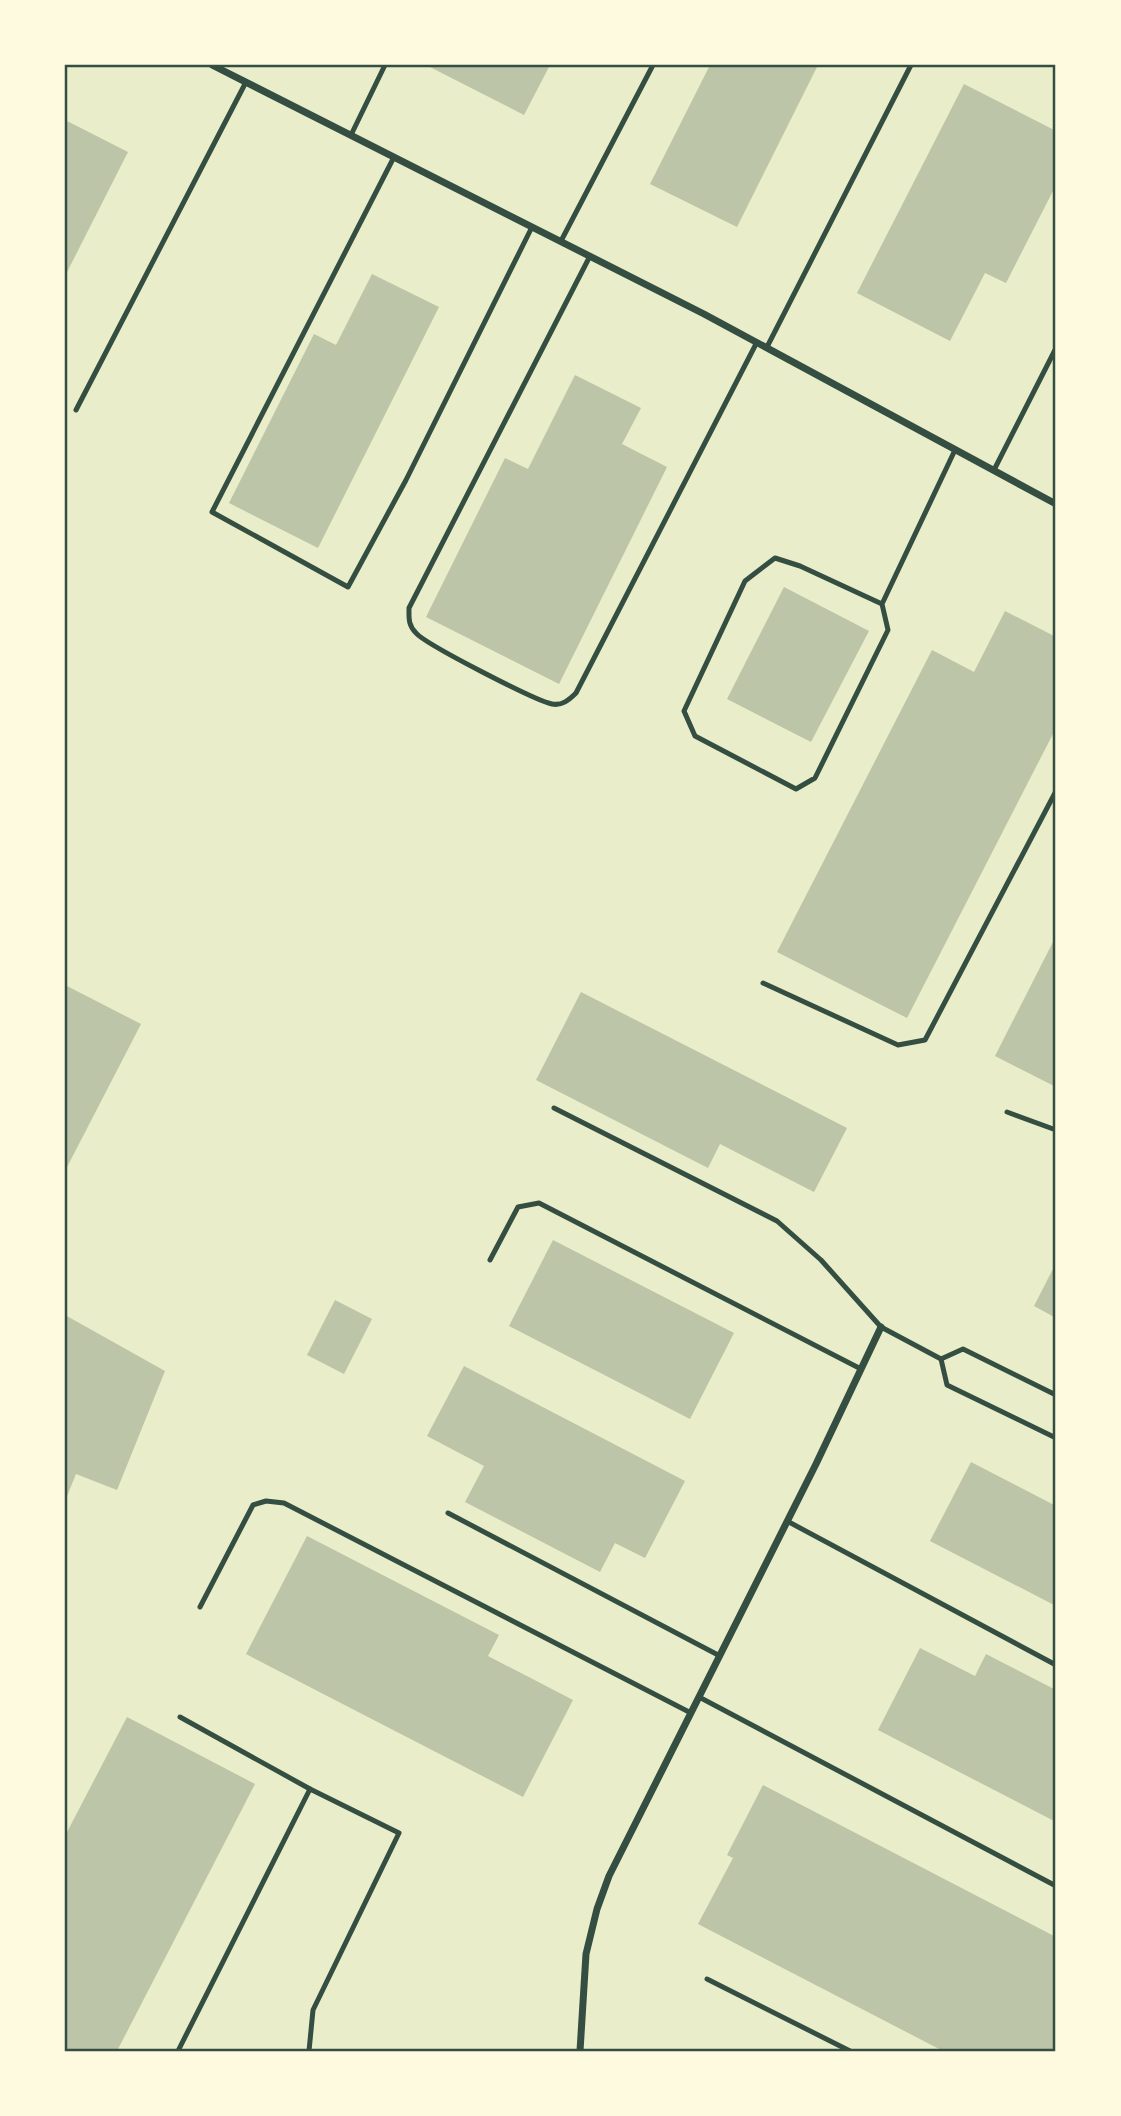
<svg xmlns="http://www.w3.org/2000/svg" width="1121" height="2116" font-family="'PT Sans',sans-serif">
	<rect width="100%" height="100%" fill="#e9edc9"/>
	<g fill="#bcc5a7">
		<polygon points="426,65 550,65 524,115"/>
		<polygon points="710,65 818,65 737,227 650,184"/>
		<polygon points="964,84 1056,131 1056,185 1006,283 985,273 950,341 857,293"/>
		<polygon points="65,120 128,152 65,276"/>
		<polygon points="372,274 439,307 318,548 229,503 314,334 336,345"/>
		<polygon points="575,375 641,408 622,444 667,467 559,684 426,617 505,458 528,469"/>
		<polygon points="784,587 869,631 811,742 727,699"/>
		<polygon points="1005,611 1056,637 1056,728 907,1018 777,952 932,650 974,672"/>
		<polygon points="1056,936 1056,1087 995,1056"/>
		<polygon points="65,985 141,1024 65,1171"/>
		<polygon points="581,992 847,1128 814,1192 720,1144 708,1168 536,1080"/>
		<polygon points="553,1240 734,1333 690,1419 509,1326"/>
		<polygon points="1056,1263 1056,1318 1034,1306"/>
		<polygon points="335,1300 372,1319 344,1374 307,1355"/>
		<polygon points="65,1315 165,1371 117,1490 76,1474 65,1501"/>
		<polygon points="464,1366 685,1481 645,1558 615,1543 600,1572 465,1502 484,1466 427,1436"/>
		<polygon points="971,1462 1056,1506 1056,1606 930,1541"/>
		<polygon points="307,1536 499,1635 488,1656 573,1700 523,1797 246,1654"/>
		<polygon points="920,1648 975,1676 986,1654 1056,1690 1056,1822 878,1730"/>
		<polygon points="127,1717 255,1784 117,2051 65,2051 65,1836"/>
		<polygon points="763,1785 1056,1937 1056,2051 943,2051 698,1924 733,1858 727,1855"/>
	</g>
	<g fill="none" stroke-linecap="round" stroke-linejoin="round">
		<g stroke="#344e41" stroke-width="5">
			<polyline points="351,135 385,65"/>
			<polyline points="394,157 212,512 348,587 406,480 532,227"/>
			<polyline points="561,241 653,65"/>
			<path d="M590 256 409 608C409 618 408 625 416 633 425 644 536 701 552 704 562 706 569 700 576 693L757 342"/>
			<polyline points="767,347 911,65"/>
			<polyline points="76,410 246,82"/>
			<polyline points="994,470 1056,348"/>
			<polyline points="882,604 800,566 775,558 745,581 684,711 695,736 796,789 815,778 888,630 882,604 955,450"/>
			<polyline points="763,983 898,1045 925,1040 1056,791"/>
			<polyline points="554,1108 777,1221 821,1260 881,1327 941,1359 947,1385 1056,1438"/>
			<polyline points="1007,1112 1056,1130"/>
			<polyline points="490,1260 518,1207 539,1203 861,1369"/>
			<polyline points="941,1359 963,1349 1056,1395"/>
			<polyline points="448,1513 720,1656"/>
			<polyline points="787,1521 1056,1665"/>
			<polyline points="200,1607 253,1505 266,1501 284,1503 691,1713"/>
			<polyline points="699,1697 1056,1886"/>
			<polyline points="180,1717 310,1789"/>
			<polyline points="707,1979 850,2051"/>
			<polyline points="178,2051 310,1789 399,1833 313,2010 309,2051"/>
		</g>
		<g stroke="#344e41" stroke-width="7">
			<polyline points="212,65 704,314 1056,504"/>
			<polyline points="580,2051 586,1954 597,1909 609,1876 816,1464 881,1327"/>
		</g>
	</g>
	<rect width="1121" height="2116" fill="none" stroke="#fefae0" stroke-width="133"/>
	<rect x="66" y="66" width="988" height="1984" fill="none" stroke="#344e41" stroke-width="2.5"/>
</svg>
